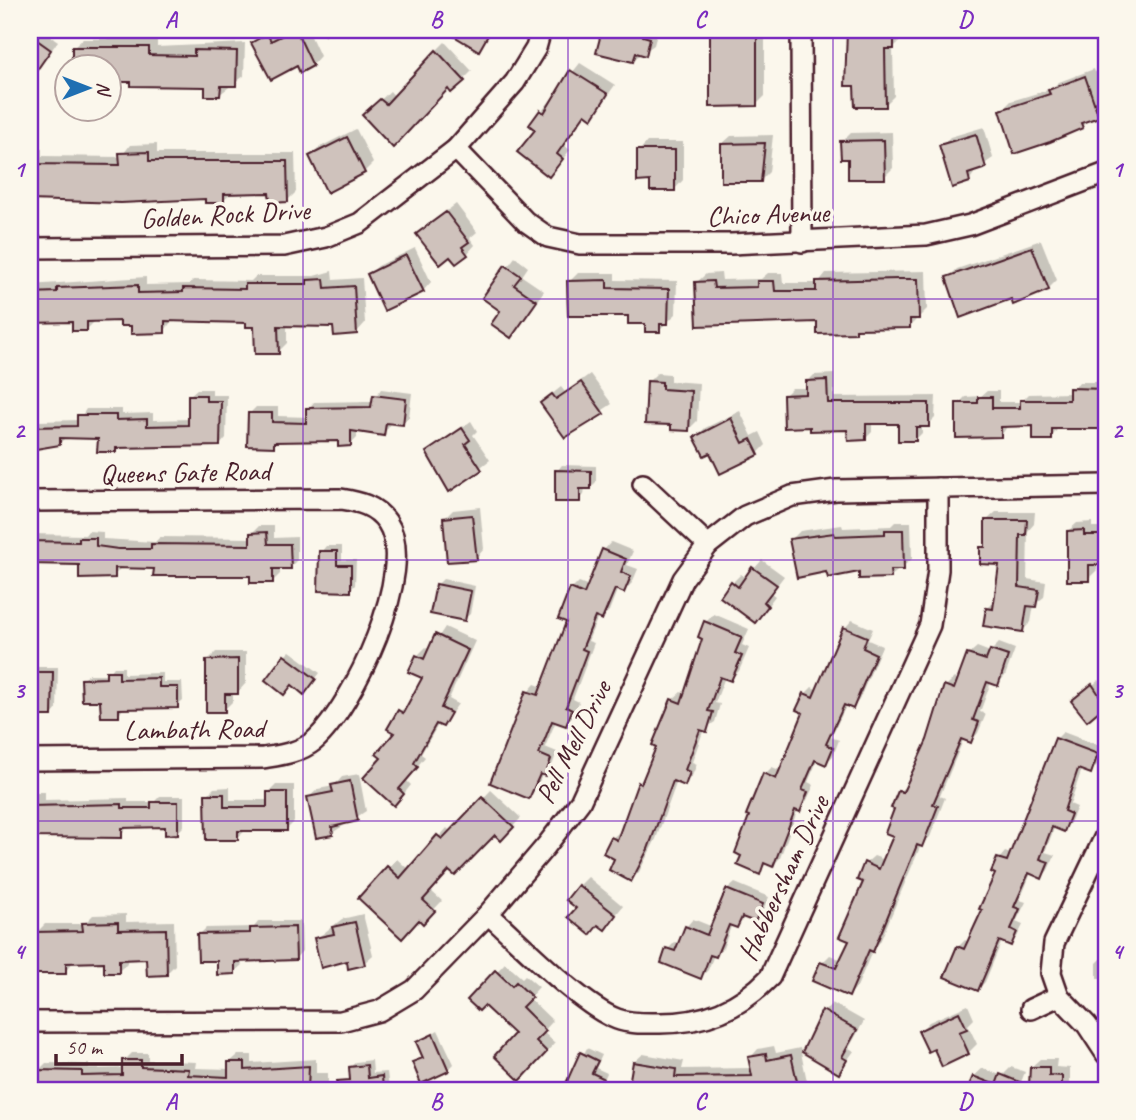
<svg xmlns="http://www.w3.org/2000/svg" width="1136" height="1120" font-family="Caveat,sans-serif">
	<rect width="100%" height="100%" fill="#fbf7ec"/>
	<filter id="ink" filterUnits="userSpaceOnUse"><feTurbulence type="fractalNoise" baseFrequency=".0143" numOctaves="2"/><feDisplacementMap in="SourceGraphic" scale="14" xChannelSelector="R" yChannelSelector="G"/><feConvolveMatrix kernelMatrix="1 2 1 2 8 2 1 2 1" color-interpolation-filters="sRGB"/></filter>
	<g filter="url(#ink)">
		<g fill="#0003">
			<polygon points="30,30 42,30 58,41 30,80"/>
			<polygon points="270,30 278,30 280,34 288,30 308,30 320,56 312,65 253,43"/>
			<polygon points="317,30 332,30 325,37"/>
			<polygon points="447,30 493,30 478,49"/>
			<polygon points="604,30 658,30 654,45 633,60 598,52"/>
			<polygon points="711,30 765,30 765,96 757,104 712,105"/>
			<polygon points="849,30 902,30 902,39 893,48 894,96 885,105 856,84 847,84"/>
			<polygon points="83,39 157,39 157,47 245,43 244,76 220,94 207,85 132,81 108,66 74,66 74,47"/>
			<polygon points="445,42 472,71 452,91 448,87 365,115 390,91 395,97 422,71 419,68"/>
			<polygon points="580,63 615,85 592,117 586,113 564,145 570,150 557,166 537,130 542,111"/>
			<polygon points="1106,68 1106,112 1091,118 1082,126 1002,110 1011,101 1051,89 1059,82 1094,69 1095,72"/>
			<polygon points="984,127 993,158 977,169 969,181 941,146 950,137"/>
			<polygon points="356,129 373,163 364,172 311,156 320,147"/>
			<polygon points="892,132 893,168 884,177 849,157 842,142 851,133"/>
			<polygon points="773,135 769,172 761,180 722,144 731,136"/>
			<polygon points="647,142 683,142 683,180 675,189 652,180 639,151"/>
			<polygon points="157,144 157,153 295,153 296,192 287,201 271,191 233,192 223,201 207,198 37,199 30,202 30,149 42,149 42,156 121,157 130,145"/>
			<polygon points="456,204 477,232 470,238 475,245 467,254 451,254 427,226"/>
			<polygon points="1041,240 1057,280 1048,289 1012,297 948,278 957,269"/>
			<polygon points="415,248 431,282 423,291 369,274 378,266"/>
			<polygon points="515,257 528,267 522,276 544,291 511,336 503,310 484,298"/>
			<polygon points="332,271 333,280 362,278 365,323 357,332 334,325 287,324 287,343 278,352 256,325 248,321 173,319 164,332 121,320 96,320 87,329 74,320 30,322 30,285 146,277 146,285 189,284 193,280 251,281 256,276 314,276"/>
			<polygon points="926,271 927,309 910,326 860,327 855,331 819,320 698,325 697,282 706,274 721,273 722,280 761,279 768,273 782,273 783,283 818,283 826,273"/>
			<polygon points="578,273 615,273 615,280 677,281 676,314 659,330 569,282"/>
			<polygon points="657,373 670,374 670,381 699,383 697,421 688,430 673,424 648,382"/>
			<polygon points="590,374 612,404 565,435 551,395 561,387 565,392"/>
			<polygon points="834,374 834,397 936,396 935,418 928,425 922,425 922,433 915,440 900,422 872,423 872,432 865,439 849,429 812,425 785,395 792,388 807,388 807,382 814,375"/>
			<polygon points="1079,382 1106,382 1106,428 1059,427 1051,438 1035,424 1008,425 1001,436 958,404 965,397 981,396 987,391 999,391 999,402 1021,402 1029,394 1071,393"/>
			<polygon points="197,389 212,389 212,395 227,395 226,438 220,445 119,446 115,450 100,437 67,436 60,443 30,448 30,413 37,413 38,421 79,420 86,409 122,409 122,414 153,413 153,420 190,419 190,395"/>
			<polygon points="381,389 412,393 409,417 402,423 391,422 384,434 357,430 357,438 350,445 339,439 278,440 273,445 249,414 256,407 278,407 278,416 308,417 308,409 314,402 373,401"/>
			<polygon points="740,411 752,436 760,432 766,445 758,453 711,451 696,437 705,428"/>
			<polygon points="471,421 477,431 473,435 490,460 450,490 429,452"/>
			<polygon points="562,465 596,466 596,482 590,488 585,487 584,495 579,500 557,471"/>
			<polygon points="480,507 484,549 476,558 445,518 453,510"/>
			<polygon points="996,512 1035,512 1034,524 1028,531 1027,579 1046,582 1044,597 1034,605 1031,622 1022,631 987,609 996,600 1001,563 982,547 987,543 987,520"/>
			<polygon points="895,522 911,522 912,559 890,577 860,570 828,569 791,540 800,531 842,525 843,528 891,526"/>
			<polygon points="1092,522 1092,527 1106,527 1106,563 1097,564 1097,570 1088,579 1068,531 1077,523"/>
			<polygon points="259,526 274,526 274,538 297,537 297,560 290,567 280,567 280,574 273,581 252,574 155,567 122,566 114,576 81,563 38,562 30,568 30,534 85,535 88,531 103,532 103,539 155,542 160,537 252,538 252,533"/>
			<polygon points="611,542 633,551 627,565 638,569 632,583 624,591 618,588 609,611 601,618 598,617 588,641 594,643 573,699 579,702 573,717 565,724 556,721 545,747 557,752 552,766 543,773 536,789 529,797 528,692 535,684 543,687 568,621 572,589 579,582 589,586 604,550"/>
			<polygon points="326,546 342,546 342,560 356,560 355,585 350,590 321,552"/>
			<polygon points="762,560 784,576 771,593 775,596 763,612 732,583 741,574 746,578"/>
			<polygon points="443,579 475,586 470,614 464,619 437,585"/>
			<polygon points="714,614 749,629 742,645 749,648 739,671 731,679 725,677 715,703 720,704 715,722 704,729 692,762 697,764 692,776 684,784 677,781 656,839 639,872 631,880 616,858 612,838 622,830 639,783 646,777 672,700 681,692 686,694 704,638 706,622"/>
			<polygon points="852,620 873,629 868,640 882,646 859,700 852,707 847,704 831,737 839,740 833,756 825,763 818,759 808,782 814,785 806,802 798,809 780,858 773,865 767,863 759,873 765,774 772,767 782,771 806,713 805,694 812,687 818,690 845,628"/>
			<polygon points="445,627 475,641 449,699 458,704 443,725 439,723 421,754 425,757 406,780 411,785 403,795 365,778 383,758 397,733 399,712 410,704 424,678 417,656 426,647 430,650"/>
			<polygon points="999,643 1015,649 1005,676 997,684 991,682 980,712 986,714 978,733 971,741 964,738 940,796 945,798 930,837 921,845 880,942 873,949 857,987 849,995 814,980 822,963 830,955 842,960 851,940 865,881 866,863 874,856 885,860 895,835 900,791 908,784 929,740 946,686 954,678 959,680 969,654 977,647 990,652"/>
			<polygon points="290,651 320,673 309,687 292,684 285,656"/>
			<polygon points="216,652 246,652 246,683 238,692 233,692 233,701 224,710 207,661"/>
			<polygon points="30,667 58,667 57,709 52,715 35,697 30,697"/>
			<polygon points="114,667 124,667 124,674 163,673 163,682 182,682 183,701 177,706 124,707 119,715 83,679 89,674 108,674"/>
			<polygon points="1099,680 1106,689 1106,703 1088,718 1079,696"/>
			<polygon points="1063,732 1103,747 1097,765 1090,772 1082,769 1070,804 1077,807 1070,823 1063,830 1055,826 1045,852 1055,855 1048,870 1042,877 1031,873 1020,900 1026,902 1016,922 1023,925 1017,937 1010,944 1002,941 985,982 978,989 958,947 965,940 969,942 997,873 999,859 1005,852 1011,854 1056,739"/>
			<polygon points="359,774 366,811 332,833 309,797 318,789 334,786 342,777"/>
			<polygon points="276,785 294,785 294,822 286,830 245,831 237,838 207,795 214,788 230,787 230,800 269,800 269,792"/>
			<polygon points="491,790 521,818 501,839 495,832 449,869 430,890 442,901 423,921 360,898 397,859 409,870 447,828 451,832"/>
			<polygon points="32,792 45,792 45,800 128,798 128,802 154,802 160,796 184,796 184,826 177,833 166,825 128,826 121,836 30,835 30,795"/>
			<polygon points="588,877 623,906 605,928 578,908 579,886"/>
			<polygon points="735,883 769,897 762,913 755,920 746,916 737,926 732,924 723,948 714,955 708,970 701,977 668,949 675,942 679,943 686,927 693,919 713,927 727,890"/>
			<polygon points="126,914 126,922 174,921 175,965 167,973 148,957 127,958 127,963 119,971 106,961 74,961 65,972 36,933 45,924 84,924 93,915"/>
			<polygon points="363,914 373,955 364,963 348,959 316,939 342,919"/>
			<polygon points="259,921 301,921 302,951 295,959 241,960 242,965 234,972 199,935 206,928 254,927"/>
			<polygon points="1106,949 1106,978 1097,978 1097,963 1106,954"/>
			<polygon points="505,963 522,978 525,975 539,987 529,998 553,1021 543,1032 555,1043 529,1071 517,1034 484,1004 470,1000"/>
			<polygon points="832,1003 864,1021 849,1048 854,1051 839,1072 824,1012"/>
			<polygon points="968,1005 974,1019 968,1025 977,1044 968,1053 935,1046 920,1031 929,1022"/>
			<polygon points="438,1030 454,1064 448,1070 414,1063 424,1055 418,1042"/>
			<polygon points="774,1046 776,1053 800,1048 807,1081 798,1090 629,1090 634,1062 643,1054 684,1061 682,1069 752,1068 750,1058 758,1049"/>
			<polygon points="587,1048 602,1055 596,1068 607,1073 599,1090 573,1090 566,1087"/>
			<polygon points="132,1053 148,1053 148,1060 196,1062 195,1068 230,1069 230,1062 238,1055 252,1055 252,1063 316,1059 316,1073 328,1073 328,1090 30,1090 30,1078 38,1078 38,1071 46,1063 89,1064 89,1069 124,1068 124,1061"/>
			<polygon points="1040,1059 1057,1059 1056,1067 1070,1068 1070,1090 1031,1090 1031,1067"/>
			<polygon points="372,1060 373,1073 387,1072 389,1090 353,1090 350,1067 356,1062"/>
			<polygon points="1011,1067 1025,1072 1018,1090 969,1090 974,1076 983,1068 1002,1076"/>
		</g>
		<g fill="#cfc2bc" stroke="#4a1f2b" stroke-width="2">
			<polygon points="293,30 296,30 313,66 300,73 297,66 271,80 251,43 267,34 271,41"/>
			<polygon points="444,30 491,30 479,51"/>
			<polygon points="602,30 644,30 643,36 650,38 646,56 636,53 633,62 596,53"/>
			<polygon points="710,30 757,30 757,106 710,107"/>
			<polygon points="894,30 894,49 885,49 886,107 855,107 854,86 845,86 847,31"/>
			<polygon points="30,35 51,50 30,80"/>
			<polygon points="72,47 149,47 149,55 194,56 194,50 237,51 236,86 221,86 220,96 205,96 205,87 131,86 131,82 108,82 108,66 72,66"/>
			<polygon points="436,50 465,81 451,93 448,89 393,148 362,115 380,99 386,104"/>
			<polygon points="570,70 608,94 592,119 585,114 557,154 563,159 549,177 517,152 535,130 529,125 540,110 544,113"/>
			<polygon points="1085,76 1099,117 1081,123 1083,128 1050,142 1014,154 1000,110 1050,94 1048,90"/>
			<polygon points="976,134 986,168 968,174 970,182 952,188 939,145"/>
			<polygon points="347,137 365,173 327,193 309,156"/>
			<polygon points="884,140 885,179 848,179 848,159 841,159 840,141"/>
			<polygon points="765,143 761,182 721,182 721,144"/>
			<polygon points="637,150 675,150 675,191 650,191 650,181 637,182"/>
			<polygon points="149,152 149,161 287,161 288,202 270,203 269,193 224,194 224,203 205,203 205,199 121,203 30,200 30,164 120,165 119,153"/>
			<polygon points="446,212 469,242 462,247 468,255 456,264 450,257 440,265 416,234"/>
			<polygon points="1032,247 1049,290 1013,305 1011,299 960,318 946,277"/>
			<polygon points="406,255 424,292 384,311 367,274"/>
			<polygon points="505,265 521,276 514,285 537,301 511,338 491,324 500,311 482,298"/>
			<polygon points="324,279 325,288 354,286 357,334 334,336 333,327 278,326 279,354 255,354 254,327 246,327 246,323 165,321 165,333 131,334 131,326 120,326 120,321 87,322 87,331 72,331 72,322 30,323 30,293 57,292 57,288 138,285 138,293 183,292 183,288 245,289 245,284 307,284 307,280"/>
			<polygon points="898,279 918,279 919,319 910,319 910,328 856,329 856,333 817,334 817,322 697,326 695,282 713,281 714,288 757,287 757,281 774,281 775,291 816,291 816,281"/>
			<polygon points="607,280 607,288 669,289 668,324 660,324 660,332 645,332 645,324 628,324 628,316 568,316 567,281"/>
			<polygon points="827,380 828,403 929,403 929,427 916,427 916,441 898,441 898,424 866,424 866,440 848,441 847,430 810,431 810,427 784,428 783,395 806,394 806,381"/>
			<polygon points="647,381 662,382 662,389 691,391 689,431 671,430 671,425 645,424"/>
			<polygon points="581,382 604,414 565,438 540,403 552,394 556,399"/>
			<polygon points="1069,388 1106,389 1106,429 1052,429 1052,440 1033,440 1033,426 1001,427 1001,437 956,438 956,403 978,403 978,397 992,397 992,408 1020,408 1020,400 1069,400"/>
			<polygon points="188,395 206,395 206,401 221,401 220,446 116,448 116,452 97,452 98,439 60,438 60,445 30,450 30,427 77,426 77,415 116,415 116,420 147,419 147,426 188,425"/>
			<polygon points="373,395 406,399 403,425 386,423 384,436 351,431 351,446 338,447 338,441 274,442 274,447 247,446 248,413 272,413 272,422 306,423 306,408 371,407"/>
			<polygon points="731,418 743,443 751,439 759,455 720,474 710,453 704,456 694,437"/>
			<polygon points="462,428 470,440 465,444 482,470 449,492 426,452"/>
			<polygon points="555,470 591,471 591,489 580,489 580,502 555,502"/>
			<polygon points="472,515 477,560 447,562 443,518"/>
			<polygon points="985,520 1027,520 1026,535 1020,535 1019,587 1039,590 1036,607 1027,606 1023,632 983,626 986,608 993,609 999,565 980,564 980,547 985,547"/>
			<polygon points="885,530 903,530 904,570 890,570 891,578 859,579 859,572 828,578 826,572 797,578 789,539 834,533 835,536 885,534"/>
			<polygon points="1084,530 1084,535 1106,535 1106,565 1089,565 1089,581 1067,581 1067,531"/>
			<polygon points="267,532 268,544 290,544 291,569 273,569 273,583 250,583 250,576 153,576 154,569 115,568 115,578 79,579 79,565 30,564 30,541 79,542 79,538 96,538 96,546 118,549 151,549 151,544 250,545 250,533"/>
			<polygon points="602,549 626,559 621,572 631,576 624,593 615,589 602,620 595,617 582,649 587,651 566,707 572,710 566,726 552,721 539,754 551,759 545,776 540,774 529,799 490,783 526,691 538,695 566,622 558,619 570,588 584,594"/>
			<polygon points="319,551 337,551 337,565 351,565 351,592 318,591"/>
			<polygon points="752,567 777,585 764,602 768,606 755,623 720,597 731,581 738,587"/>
			<polygon points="436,584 471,591 465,621 430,614"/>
			<polygon points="704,621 742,637 735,653 742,656 731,681 720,677 708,711 713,712 707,732 700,730 685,770 690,772 685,786 673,781 648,849 631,882 609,870 614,859 603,853 611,837 617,840 638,782 641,784 656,747 652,745 671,699 681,703 702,639 698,637"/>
			<polygon points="843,627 867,637 863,648 876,654 853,709 844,705 826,744 833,748 826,765 815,760 802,790 808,792 800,812 795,810 773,867 764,863 760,875 737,865 741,856 735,853 749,816 746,815 763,773 776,779 803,713 796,710 804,693 813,697"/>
			<polygon points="435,634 468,650 441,708 451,713 443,727 436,724 414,763 418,767 399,789 404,794 394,806 363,778 381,758 376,754 394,733 387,729 398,710 403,713 422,678 408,672 416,655 424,659"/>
			<polygon points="990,650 1008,656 998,686 987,682 973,720 979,722 971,743 961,739 933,804 938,806 922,847 917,845 873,952 869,950 849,997 812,981 820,962 836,968 849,941 839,937 863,882 857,880 864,862 879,869 893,836 885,833 894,809 891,808 898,791 903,792 927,740 944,685 954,689 967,654 986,660"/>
			<polygon points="284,655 316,679 304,695 292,685 284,695 265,680"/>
			<polygon points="238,659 238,694 225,694 225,712 206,712 206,660"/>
			<polygon points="106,671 119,671 119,679 159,678 159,687 178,687 178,708 119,709 119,717 101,717 100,701 82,701 81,679 106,678"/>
			<polygon points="30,672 53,672 52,716 33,716"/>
			<polygon points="1092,684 1106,705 1087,721 1071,701"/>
			<polygon points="1055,738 1098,754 1091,774 1078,769 1064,811 1071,814 1064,832 1052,827 1040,859 1049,862 1042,879 1029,873 1014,907 1020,909 1011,929 1017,932 1011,946 999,941 978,991 944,977 957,946 964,949 982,910 979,909 995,874 991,872 997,858 1007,861"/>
			<polygon points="350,781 358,821 332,827 333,835 316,838 307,797 333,792 331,785"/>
			<polygon points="267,792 287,792 287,831 238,831 238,840 206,840 205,794 224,794 224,807 267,807"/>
			<polygon points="482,797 514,827 501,841 495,835 455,876 449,871 423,900 435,911 423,924 419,920 402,939 358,898 387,866 400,878 437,835 442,839"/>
			<polygon points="151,802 178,802 178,834 165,835 165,827 122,828 122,838 30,837 30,806 122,804 122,808 151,808"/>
			<polygon points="578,885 616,915 605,930 598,925 590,935 568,917 576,908 566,900"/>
			<polygon points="726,889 763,904 755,922 742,917 737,928 729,925 716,957 710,955 701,979 661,963 666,948 675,951 685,926 707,935"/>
			<polygon points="118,922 118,930 166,929 167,975 147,976 146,959 119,960 119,973 104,973 104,962 66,963 66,974 36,974 35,932 83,931 82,923"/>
			<polygon points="355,922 365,965 348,969 347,961 321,968 314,938 334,934 332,927"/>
			<polygon points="295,927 296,960 235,962 235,974 217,975 217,961 198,961 197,934 250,933 250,928"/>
			<polygon points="495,970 512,986 516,982 532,997 522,1007 546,1031 536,1041 547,1052 520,1081 494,1056 514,1034 484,1006 479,1011 467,1000"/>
			<polygon points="822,1010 857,1030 842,1057 847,1060 839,1074 802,1052"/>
			<polygon points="959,1012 967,1029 959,1032 969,1054 942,1067 934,1049 928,1052 918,1031"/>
			<polygon points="433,1034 449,1071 421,1084 412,1062 423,1058 416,1042"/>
			<polygon points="580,1052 598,1061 592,1073 603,1078 597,1090 563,1090"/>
			<polygon points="766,1054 767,1060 791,1055 799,1090 628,1090 633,1062 676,1069 675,1077 752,1076 748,1057"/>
			<polygon points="122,1060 141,1060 141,1067 189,1069 188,1075 228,1077 228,1062 245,1062 245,1070 309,1066 308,1090 36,1090 36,1070 82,1071 82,1076 122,1075"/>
			<polygon points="367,1065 368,1078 382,1076 383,1090 337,1090 337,1081 350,1080 349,1067"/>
			<polygon points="1030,1067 1049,1067 1049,1075 1062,1076 1062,1090 967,1090 973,1076 996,1085 1000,1074 1029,1086"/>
		</g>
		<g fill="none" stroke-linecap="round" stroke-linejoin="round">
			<defs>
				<g id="street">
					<polyline points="801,30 802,242"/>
					<polyline points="456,149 525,221 548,237 580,244 731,244 926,235 970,225 1106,173"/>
					<polyline points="30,248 284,246 326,237 360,223 456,149 515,82 536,48 541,30"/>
					<polyline points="643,484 708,545"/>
					<path d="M30 501 341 499C359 502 375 505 387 522 419 569 352 708 314 741 299 753 281 755 263 758L30 760"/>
					<polyline points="1106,834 1054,943 1051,973 1059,996 1087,1025 1106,1054"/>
					<path d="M488 914C519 941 581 1006 617 1019 630 1024 647 1023 660 1023 705 1023 739 1009 770 977L930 625 938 570V488"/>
					<polyline points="1031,1009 1059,996"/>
					<polyline points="30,1022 341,1021 379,1011 414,990 488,914 546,846 580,802 683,579 708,545 745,516 792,496 836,490 1106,485"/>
				</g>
			</defs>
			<use href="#street" stroke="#4a1f2b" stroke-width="24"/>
			<use href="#street" stroke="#fbf7ec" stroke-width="19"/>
		</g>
	</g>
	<path fill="none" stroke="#7b2cbf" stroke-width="2" stroke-opacity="0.55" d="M303 30V1090M568 30V1090M833 30V1090M30 299H1106M30 560H1106M30 821H1106"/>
	<g text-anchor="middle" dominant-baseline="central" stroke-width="7" stroke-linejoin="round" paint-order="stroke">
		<g font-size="28" fill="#4a1f2b" stroke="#fbf7ec">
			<text transform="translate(225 214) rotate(-3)">Golden Rock Drive</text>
			<text transform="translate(768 214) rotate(-2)">Chico Avenue</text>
			<text transform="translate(185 472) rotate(-1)">Queens Gate Road</text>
			<text transform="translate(194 729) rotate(-1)">Lambath Road</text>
			<text transform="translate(573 742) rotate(-63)">Pell Mell Drive</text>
			<text transform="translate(783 878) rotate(-65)">Habbersham Drive</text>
		</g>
	</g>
	<rect width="1136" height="1120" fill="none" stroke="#fbf7ec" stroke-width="77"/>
	<g transform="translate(88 88) rotate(90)"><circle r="33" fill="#fbf7ec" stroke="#b4a19f" stroke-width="2"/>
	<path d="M0-5L12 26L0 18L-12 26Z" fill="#1f6fb2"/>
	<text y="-10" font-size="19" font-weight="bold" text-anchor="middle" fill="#4a1f2b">N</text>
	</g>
	<path d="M56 1054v10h126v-10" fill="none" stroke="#4a1f2b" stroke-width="3.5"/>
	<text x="66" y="1054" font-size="21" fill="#4a1f2b" stroke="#fbf7ec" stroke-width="5" paint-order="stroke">50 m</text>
	<rect x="38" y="38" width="1060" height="1044" fill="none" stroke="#7b2cbf" stroke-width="2.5"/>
	<g font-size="23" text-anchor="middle" font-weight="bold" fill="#7b2cbf">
		<text x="171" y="27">A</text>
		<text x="436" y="27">B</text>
		<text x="700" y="27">C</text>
		<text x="965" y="27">D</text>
		<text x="19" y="177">1</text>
		<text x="1117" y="177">1</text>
		<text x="19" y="438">2</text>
		<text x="1117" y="438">2</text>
		<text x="19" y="698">3</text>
		<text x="1117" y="698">3</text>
		<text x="19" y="959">4</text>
		<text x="1117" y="959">4</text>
		<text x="171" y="1109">A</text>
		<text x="436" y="1109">B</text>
		<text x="700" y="1109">C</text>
		<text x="965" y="1109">D</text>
	</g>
</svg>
